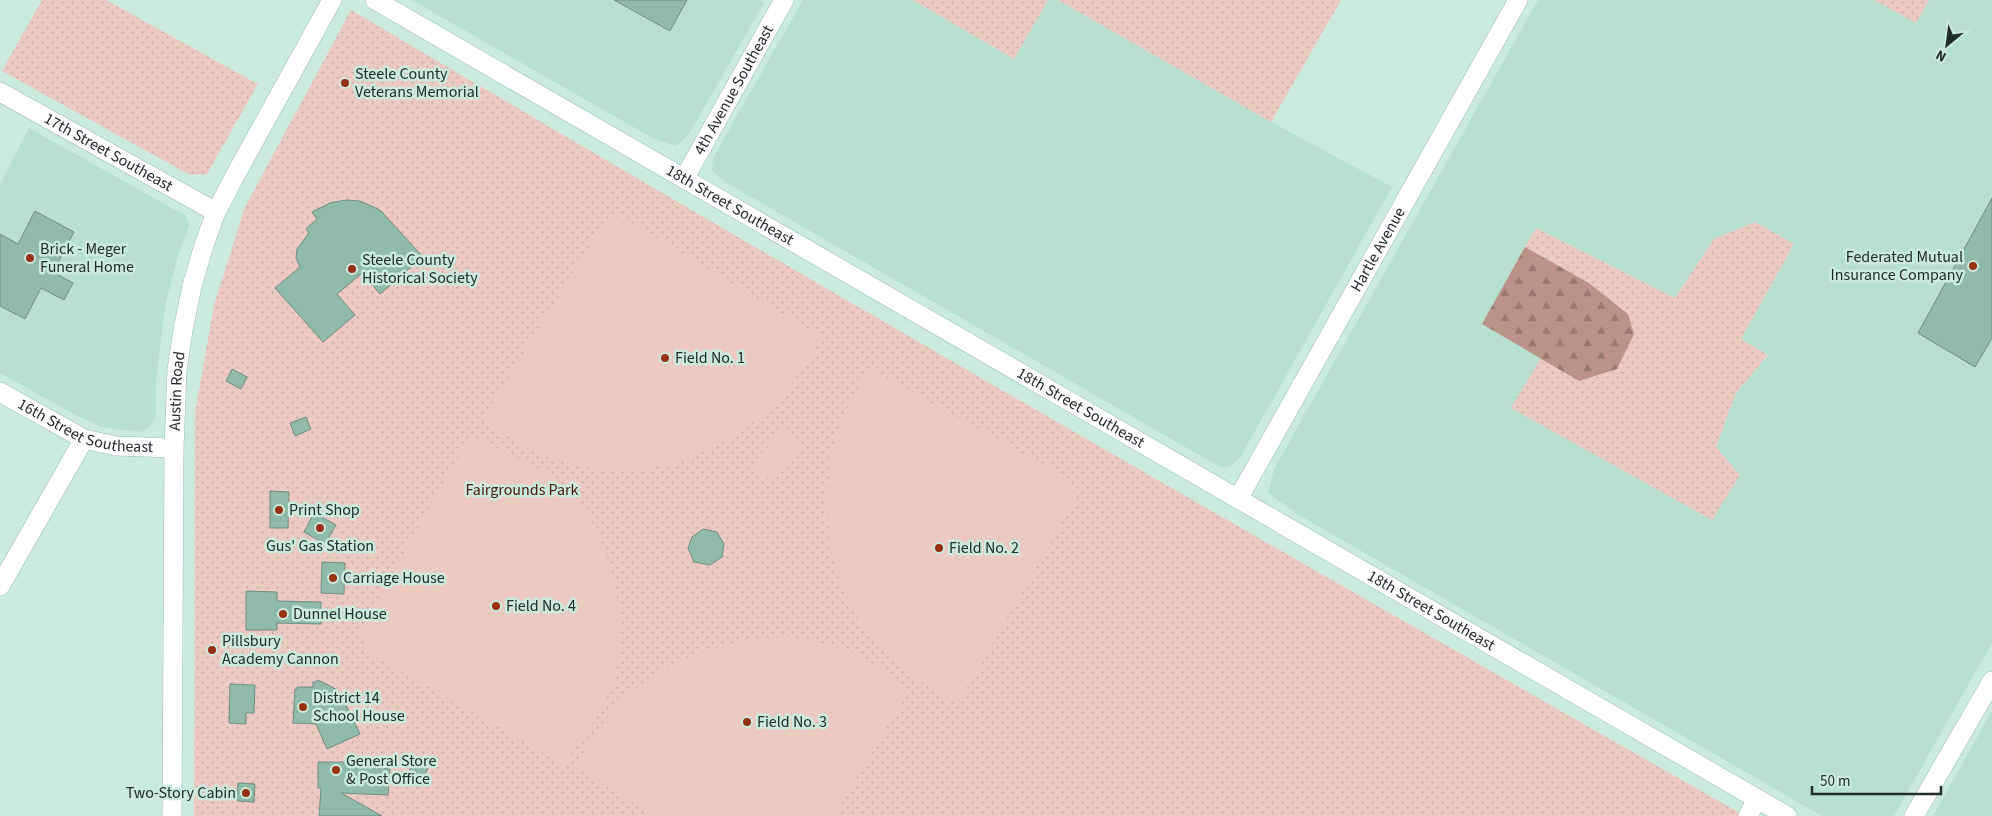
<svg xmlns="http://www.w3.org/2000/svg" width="1992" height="816" font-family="'Source Sans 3',sans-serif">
	<defs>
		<pattern id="grass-dots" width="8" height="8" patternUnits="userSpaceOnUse" patternTransform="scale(1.25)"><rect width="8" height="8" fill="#eccac1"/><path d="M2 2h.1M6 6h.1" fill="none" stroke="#caaea6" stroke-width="1.8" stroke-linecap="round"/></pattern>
		<pattern id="forest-firs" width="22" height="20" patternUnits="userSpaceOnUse" patternTransform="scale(1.25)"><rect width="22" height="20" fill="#bb9287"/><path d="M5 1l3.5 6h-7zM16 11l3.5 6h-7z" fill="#98786e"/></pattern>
	</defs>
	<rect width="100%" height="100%" fill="#cbebdd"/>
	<g fill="#b8e0cf" fill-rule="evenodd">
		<polygon points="412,0 759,0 764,3 689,134 676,146 654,139"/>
		<polygon points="803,0 913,0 1014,59 1048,0 1058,0 1271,122 1392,187 1240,458 1230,466 1220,467 725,182 712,170 713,158"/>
		<path d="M1538 0H1874L1916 23 1929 0H1992V643L1894 816H1822L1297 514 1268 493 1274 469ZM1755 222 1794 244 1741 339 1768 356 1736 393 1716 448 1740 476 1512 408 1541 358 1536 228 1675 298 1714 239Z"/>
		<polygon points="29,128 186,216 189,226 178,256 165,306 156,380 156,416 151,425 141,432 101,427 70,412 0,373 0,184"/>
		<polygon points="1992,711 1992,816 1933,816"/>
	</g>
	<g fill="url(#grass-dots)">
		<polygon points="42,0 106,0 258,84 207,174 190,175 2,71"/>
		<polygon points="913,0 1048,0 1014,59"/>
		<polygon points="1058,0 1341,0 1271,122"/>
		<polygon points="1874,0 1929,0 1916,23"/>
		<path d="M351 10C813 283 1278 550 1745 816H194L195 413 214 305 245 207Z"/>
		<polygon points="1755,222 1794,244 1741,339 1768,355 1736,393 1716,447 1740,475 1712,520 1511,408 1541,358 1579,381 1628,314 1589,283 1525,247 1536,228 1675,298 1714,239"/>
	</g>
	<polygon fill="url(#forest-firs)" points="1525,247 1589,283 1628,314 1634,334 1617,369 1579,381 1482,324"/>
	<g fill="#eccac1">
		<path d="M621 216 822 338C809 359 796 381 779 400 769 411 756 421 743 429 687 468 626 481 559 461 531 453 506 436 482 420L604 222Z"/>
		<path d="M869 368 1070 480 1075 500 958 703C930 689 905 673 883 651 829 594 816 510 836 437 842 413 857 390 869 368Z"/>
		<polygon points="782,430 802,447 773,482 752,465"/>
		<path d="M470 435C497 449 547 469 567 488 613 535 634 630 610 691 599 718 580 741 564 765L366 651 361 630Z"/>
		<path d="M785 637C806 640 827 642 847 650 870 659 889 676 909 690L834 816H655L575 767C589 742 605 716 627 696 671 657 727 639 785 637Z"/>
	</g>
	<g fill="#90bba9" stroke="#6f8d80">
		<polygon points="614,0 687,0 670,31"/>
		<polygon points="1992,198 1992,338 1975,367 1918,333"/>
		<polygon points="346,200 360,201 380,210 423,257 380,294 362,273 337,294 355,315 323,342 275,288 300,267 296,258 297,249 309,233 306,229 317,219 312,212 330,203"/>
		<polygon points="35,211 74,232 53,272 73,283 64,300 41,288 25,319 0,306 0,234 18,244"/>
		<polygon points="232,369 247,377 241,389 226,381"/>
		<polygon points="306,417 311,429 295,436 290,423"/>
		<polygon points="270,491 289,492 288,528 270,528"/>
		<polygon points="314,513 336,525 325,544 304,532"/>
		<polygon points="703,529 717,532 724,544 722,557 710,565 694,562 688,548 692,537"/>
		<polygon points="322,562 345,563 344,594 321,593"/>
		<polygon points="246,591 277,592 277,601 321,602 321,624 277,623 277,630 246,630"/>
		<polygon points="318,680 334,688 348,700 345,703 360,734 327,749 316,724 293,723 295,689 297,689 297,687 313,687 313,682 316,682"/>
		<polygon points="230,684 255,685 254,713 246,713 246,724 229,723"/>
		<polygon points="416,761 428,769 417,786 404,778"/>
		<polygon points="318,762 354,762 354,766 390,769 388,795 341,793 382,816 319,816 321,788 318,788"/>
		<polygon points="238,783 255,784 254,802 237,801"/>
	</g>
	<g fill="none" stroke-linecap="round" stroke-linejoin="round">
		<defs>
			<g id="minor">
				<path id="s1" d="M375 0 1787 816"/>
				<path id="s2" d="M0 92 216 212"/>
				<path id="s3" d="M684 179 784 0"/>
				<path id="s4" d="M0 392 84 439 116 446 174 448"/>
				<path id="s5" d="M1238 499 1518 0"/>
				<polyline points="0,586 84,439"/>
				<path id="s6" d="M172 816 174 448 177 370 183 330 192 286 204 245 216 212 237 172 332 0"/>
				<polyline points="1748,816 1757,799"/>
				<polyline points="1914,816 1992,681"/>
			</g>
		</defs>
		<use href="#minor" stroke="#9dbdaf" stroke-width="20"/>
		<use href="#minor" stroke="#fff" stroke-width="19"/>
	</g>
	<g fill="#973012" stroke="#cbebdd" stroke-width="2">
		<circle cx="345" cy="83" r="5"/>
		<circle cx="30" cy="258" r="5"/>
		<circle cx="1973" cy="266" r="5"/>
		<circle cx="352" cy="269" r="5"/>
		<circle cx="665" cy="358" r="5"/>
		<circle cx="279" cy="510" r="5"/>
		<circle cx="320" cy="528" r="5"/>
		<circle cx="939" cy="548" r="5"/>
		<circle cx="333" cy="578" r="5"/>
		<circle cx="496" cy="606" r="5"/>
		<circle cx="283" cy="614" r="5"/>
		<circle cx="212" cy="650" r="5"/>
		<circle cx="303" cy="707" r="5"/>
		<circle cx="747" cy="722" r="5"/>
		<circle cx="336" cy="770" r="5"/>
		<circle cx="246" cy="793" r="5"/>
	</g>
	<g text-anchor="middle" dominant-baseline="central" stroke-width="5" stroke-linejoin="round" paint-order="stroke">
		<g font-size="16" fill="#212d28" stroke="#cbebdd" text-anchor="start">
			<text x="355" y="74">Steele County<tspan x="355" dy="18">Veterans Memorial</tspan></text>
			<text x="40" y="249">Brick - Meger<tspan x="40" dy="18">Funeral Home</tspan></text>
			<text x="1963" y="257" text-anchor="end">Federated Mutual<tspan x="1963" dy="18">Insurance Company</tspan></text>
			<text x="362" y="260">Steele County<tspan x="362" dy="18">Historical Society</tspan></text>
			<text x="675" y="358">Field No. 1</text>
			<text x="289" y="510">Print Shop</text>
			<text x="320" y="546" text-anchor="middle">Gus' Gas Station</text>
			<text x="949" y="548">Field No. 2</text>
			<text x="343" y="578">Carriage House</text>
			<text x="506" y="606">Field No. 4</text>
			<text x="293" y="614">Dunnel House</text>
			<text x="222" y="641">Pillsbury<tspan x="222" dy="18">Academy Cannon</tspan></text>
			<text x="313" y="698">District 14<tspan x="313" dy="18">School House</tspan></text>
			<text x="757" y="722">Field No. 3</text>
			<text x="346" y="761">General Store<tspan x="346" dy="18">&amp; Post Office</tspan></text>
			<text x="236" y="793" text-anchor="end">Two-Story Cabin</text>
		</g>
		<g font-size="16" fill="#212d28" stroke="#cbebdd">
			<text stroke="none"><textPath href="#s3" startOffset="102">4th Avenue Southeast</textPath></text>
			<text stroke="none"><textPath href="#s2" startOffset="124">17th Street Southeast</textPath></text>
			<text stroke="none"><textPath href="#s1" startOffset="410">18th Street Southeast</textPath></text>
			<text stroke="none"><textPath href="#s5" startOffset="286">Hartle Avenue</textPath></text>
			<text stroke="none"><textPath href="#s6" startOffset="425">Austin Road</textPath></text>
			<text stroke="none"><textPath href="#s1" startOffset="815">18th Street Southeast</textPath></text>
			<text stroke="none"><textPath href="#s4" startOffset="94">16th Street Southeast</textPath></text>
			<text stroke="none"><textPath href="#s1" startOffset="1220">18th Street Southeast</textPath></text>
		</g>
		<g font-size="16" fill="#4b1709" stroke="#cbebdd">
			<text x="522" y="490">Fairgrounds Park</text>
		</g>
	</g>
	<g transform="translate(1947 45) rotate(209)" stroke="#cbebdd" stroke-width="4" paint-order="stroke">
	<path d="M0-4L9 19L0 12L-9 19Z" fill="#212d28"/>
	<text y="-8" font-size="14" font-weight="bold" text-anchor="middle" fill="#212d28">N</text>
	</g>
	<path d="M1812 786v8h129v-8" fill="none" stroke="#212d28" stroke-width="2.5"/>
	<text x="1820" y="786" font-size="15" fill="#212d28" stroke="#cbebdd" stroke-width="4" paint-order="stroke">50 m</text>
</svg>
